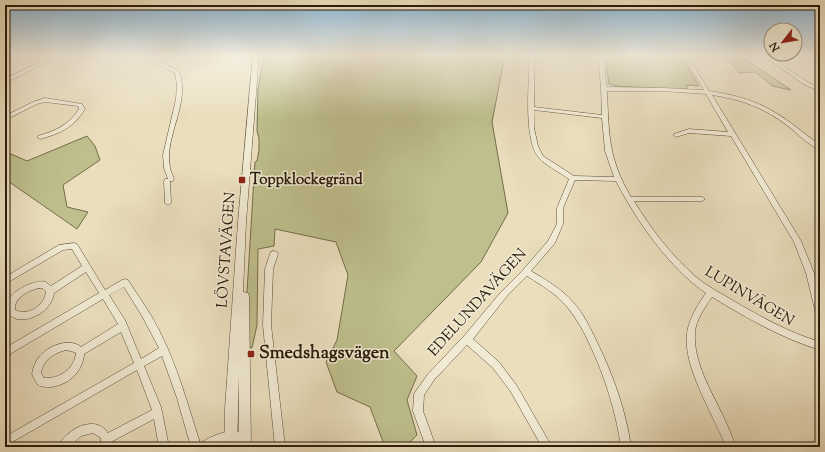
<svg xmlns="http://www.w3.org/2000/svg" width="825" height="452" font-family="'Sorts Mill Goudy',serif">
	<rect width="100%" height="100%" fill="#eadebd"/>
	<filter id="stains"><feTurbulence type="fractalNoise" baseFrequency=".005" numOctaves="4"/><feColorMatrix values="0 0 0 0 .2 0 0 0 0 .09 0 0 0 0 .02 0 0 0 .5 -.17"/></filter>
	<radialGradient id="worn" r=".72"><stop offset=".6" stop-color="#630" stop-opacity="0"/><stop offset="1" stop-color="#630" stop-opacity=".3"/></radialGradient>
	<g fill="#bebf8c" stroke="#746d4b">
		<polygon points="264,55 505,55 492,122 508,213 481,262 394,351 417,376 407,400 417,435 405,447 385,447 370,407 337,392 326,362 337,340 348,275 336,242 275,229 274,246 258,249 257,325 252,348 248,346 246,337 247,292 255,162 257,161 259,150 259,138 257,131 258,89"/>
		<polygon points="605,55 680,55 699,86 686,85 688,90 616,86 609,84"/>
		<polygon points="725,55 738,55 742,57 791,90 772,86 756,72 739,73"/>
		<polygon points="87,136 95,146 100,160 63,185 67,207 88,212 77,229 5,179 5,154 11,154 27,161"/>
	</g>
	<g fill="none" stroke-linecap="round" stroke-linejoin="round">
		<defs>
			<g id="minor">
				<polygon points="55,55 61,55 5,83 5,79"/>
				<path d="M147 55H151L152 58 179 71C191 104 164 135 170 167 170 171 173 175 174 179L173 181H170L171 203 168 205 165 203 164 181 165 179H168L164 168 163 155 176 99 177 85 175 73 148 60Z"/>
				<path d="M530 55H534V107L602 115 601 88 598 55H602L607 87 663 88 704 90 683 55H687L709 91C730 94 751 99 769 109 788 119 803 133 820 145V150C808 145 798 134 788 126 765 108 740 99 712 95L801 241 814 273 820 298V318L817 317 816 314 806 273 794 242 731 136 689 133 676 137 673 135 674 134 689 129 728 132 706 94 663 91H607C609 134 608 158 631 197H702L705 199 702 201H634C651 229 672 256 696 277 707 286 720 293 732 300 761 317 788 332 820 342V350C781 338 747 318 712 297 705 307 696 320 695 332 693 362 711 390 723 416 728 426 732 436 736 447H726C714 415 679 362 688 328 691 316 698 304 706 293 670 269 636 220 616 181L575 180 563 208V224L555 243 531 271C546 280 562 289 573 302 584 314 590 328 597 342 613 375 626 410 631 447H621C616 412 605 377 590 345 584 332 577 319 568 308 557 294 541 285 527 276L507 296 473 339 499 362 517 386 552 447H542L511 392 493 368 467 345 434 380 424 395 423 411 436 447H426L413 411 414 394 416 391 428 374 464 336 501 292 523 270 548 241 557 224V208L569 179C562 174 544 164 539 158 523 140 529 80 530 55ZM534 110 602 118 605 151 614 177 574 176 543 156 538 146 534 128Z"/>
				<polygon points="762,55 767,55 809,83 820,87 820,91 805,85"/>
				<path d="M45 98 82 104 85 109C73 128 61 133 40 139L37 137 38 136C55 131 69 125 79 109L78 106 45 102 37 104 5 120V116L33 102Z"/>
				<path d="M74 243 77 244 105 290 122 280 125 279 128 280C138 296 150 312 159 330 177 365 188 405 200 443 214 435 230 427 247 434L249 437 247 440 240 447H228L232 440 222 442 212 447H191L177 398 162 356 144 366 161 407 169 447H159L154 419 111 442V447H101V438L93 433 81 436 70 447H58C65 430 95 413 108 433L152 410 137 370 14 441 11 443 8 441 6 438 8 435 134 363 121 332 84 354C83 372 68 385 51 387 47 387 41 387 38 385 36 382 33 377 32 374 33 368 35 362 39 357 48 346 69 337 81 347L118 324 103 299 5 357V348L99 293 86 272 54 293C52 309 33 322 17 319 14 318 11 316 8 315 2 299 17 289 30 284 34 283 41 280 46 282 47 283 49 285 51 286L82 266 72 249 63 250 5 284V277L59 245ZM124 287 142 316 159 348 141 359 125 320 109 295ZM39 288H42L46 292C44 306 28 316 15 310 14 297 28 291 39 288ZM66 350 74 352 76 353C74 369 60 379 44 378L41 373C43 360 54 353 66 350Z"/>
				<polygon points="274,251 277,252 278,254 273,269 271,325 285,447 275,447 263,325 265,269 270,254 271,252"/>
			</g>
			<polygon id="tertiary" points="253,55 259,55 246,222 243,292 248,293 249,296 251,447 239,447 239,375 237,447 225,447 225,409 238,222"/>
		</defs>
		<use href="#minor" stroke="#5a4c37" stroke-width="1"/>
		<use href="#tertiary" stroke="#5a4c37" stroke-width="1"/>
		<use href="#minor" fill="#f1ead4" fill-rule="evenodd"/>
		<use href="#tertiary" fill="#f1ead4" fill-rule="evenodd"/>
	</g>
	<linearGradient id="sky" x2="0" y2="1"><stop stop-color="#8ab6d6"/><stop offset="0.47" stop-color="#f6f0e1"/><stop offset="1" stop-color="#f6f0e1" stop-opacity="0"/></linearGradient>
	<rect width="825" height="118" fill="url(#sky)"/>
	<g fill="#8f2418" stroke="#f1ead4" stroke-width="1.5">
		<rect x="238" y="176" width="8" height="8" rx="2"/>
		<rect x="247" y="350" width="8" height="8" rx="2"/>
	</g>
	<g text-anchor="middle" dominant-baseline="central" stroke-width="3" stroke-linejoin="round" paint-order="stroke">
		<g font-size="15" font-weight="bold" fill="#2a1b0a" stroke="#f1ead4" text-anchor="start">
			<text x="250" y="180">Toppklockegränd</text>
		</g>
		<g font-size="15" fill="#2a1b0a" stroke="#f1ead4">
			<text transform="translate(227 250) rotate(-86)">LÖVSTAVÄGEN</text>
			<text transform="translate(749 297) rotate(31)">LUPINVÄGEN</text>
			<text transform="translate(478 303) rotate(-48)">EDELUNDAVÄGEN</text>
		</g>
		<g font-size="18" font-weight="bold" fill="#2a1b0a" stroke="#f1ead4" text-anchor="start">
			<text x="259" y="354">Smedshagsvägen</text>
		</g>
	</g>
	<rect width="825" height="452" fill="none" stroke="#eadebd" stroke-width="20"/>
	<rect x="6" y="6" width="813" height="440" fill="none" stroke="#2a1b0a" stroke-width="2"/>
	<rect x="10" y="10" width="805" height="432" fill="none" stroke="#2a1b0a"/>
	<g transform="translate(783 42) rotate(239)"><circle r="19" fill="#f1ead4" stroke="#a19783"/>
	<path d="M0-3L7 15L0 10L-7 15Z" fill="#8f2418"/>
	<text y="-6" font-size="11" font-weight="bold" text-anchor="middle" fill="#2a1b0a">N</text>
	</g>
	<rect width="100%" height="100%" filter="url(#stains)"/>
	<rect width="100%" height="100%" fill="url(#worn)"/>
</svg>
